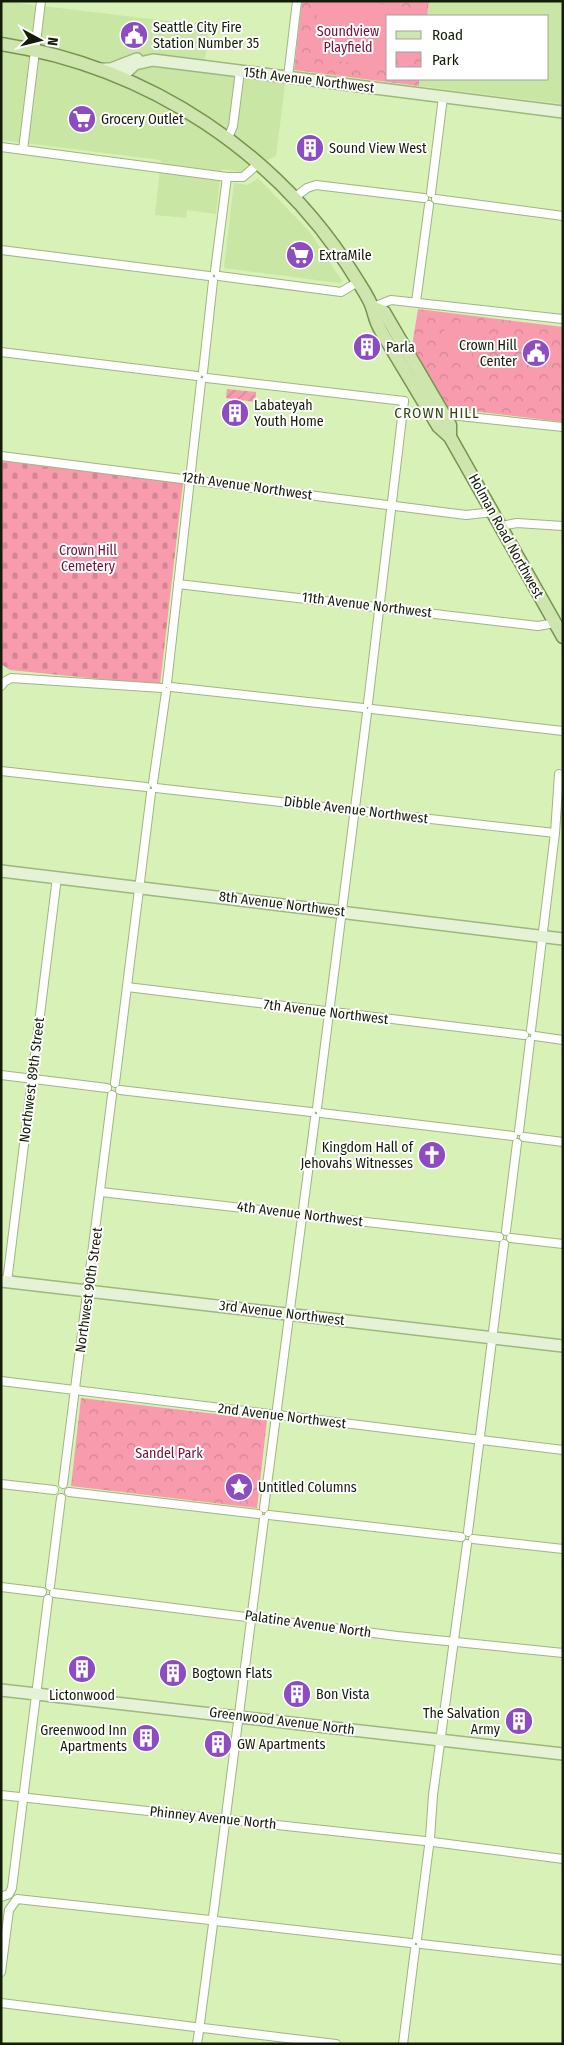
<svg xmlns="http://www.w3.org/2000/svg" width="564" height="2045" font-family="'Fira Sans Condensed',sans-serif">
	<defs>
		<pattern id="cemetery-stones" width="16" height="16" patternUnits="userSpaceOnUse" patternTransform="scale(1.25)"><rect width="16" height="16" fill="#f79bad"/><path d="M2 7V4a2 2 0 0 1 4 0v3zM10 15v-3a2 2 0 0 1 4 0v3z" fill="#d38593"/></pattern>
		<pattern id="park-crowns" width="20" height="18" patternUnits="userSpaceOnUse" patternTransform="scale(1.25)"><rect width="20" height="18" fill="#f79bad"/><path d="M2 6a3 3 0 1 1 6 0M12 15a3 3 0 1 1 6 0" fill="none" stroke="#d38593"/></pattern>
		<pattern id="garden-furrows" width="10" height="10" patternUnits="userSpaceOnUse" patternTransform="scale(1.25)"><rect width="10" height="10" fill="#f79bad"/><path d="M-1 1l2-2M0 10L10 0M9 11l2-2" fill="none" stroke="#d38593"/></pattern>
	</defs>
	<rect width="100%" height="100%" fill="#d7f1b7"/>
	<g fill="#c9e6a5">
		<polygon points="1,1 209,26 204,67 286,77 276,156 241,172 221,169 216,214 187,210 186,218 155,215 161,160 1,140"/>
		<polygon points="429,1 563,1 563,104 419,86 419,79 548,79 548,16 427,16"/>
		<polygon points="258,178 309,231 342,281 340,283 224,268 234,183 248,185"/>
	</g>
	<polygon fill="url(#cemetery-stones)" points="1,461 183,483 160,685 10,670 1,664"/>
	<g fill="url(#park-crowns)">
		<polygon points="302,1 429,1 427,16 388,16 388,79 419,79 419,86 294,70"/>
		<polygon points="418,309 563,327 563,422 448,408 412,346"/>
		<polygon points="81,1398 267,1420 257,1508 71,1486"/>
	</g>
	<polygon fill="url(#garden-furrows)" points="227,389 256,392 255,402 226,398"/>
	<g fill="#f79bad">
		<polygon points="319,1 359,1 421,9 420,16 388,16 388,67 312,58"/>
		<path d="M446 325 472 328 475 331 472 356C451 361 437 345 446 325Z"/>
	</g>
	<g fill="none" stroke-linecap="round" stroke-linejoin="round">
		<defs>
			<g id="street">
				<polyline points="288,77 297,1"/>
				<polyline points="228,138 233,126 240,71"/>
				<polyline points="1,147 227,177 243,177 259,163"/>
				<polyline points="23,150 41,1"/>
				<polyline points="431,193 443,97"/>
				<polyline points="294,198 307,188 316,185 424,198"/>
				<polyline points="436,199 563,216"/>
				<polyline points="1,250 209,276"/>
				<polyline points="215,271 227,177"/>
				<polyline points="219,276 341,292 358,282"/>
				<polyline points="416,302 429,205"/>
				<polyline points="373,307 391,300 563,319"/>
				<polyline points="1,352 197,376"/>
				<polyline points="203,372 213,281"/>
				<polyline points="207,378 404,401"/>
				<polyline points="445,417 450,415 563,427"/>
				<polyline points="1,456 466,515 493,512"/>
				<polyline points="501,526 517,523 563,526"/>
				<polyline points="178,584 538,626 555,623"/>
				<polyline points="167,683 201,382"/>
				<polyline points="1,686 4,682 11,678 162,688"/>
				<polyline points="171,687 363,708"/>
				<polyline points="368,703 404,401"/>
				<polyline points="372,709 563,731"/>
				<polyline points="1,771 146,787"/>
				<polyline points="153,783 166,692"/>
				<polyline points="156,788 555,833"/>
				<polyline points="127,987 524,1035"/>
				<polyline points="531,1030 555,833 559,774"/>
				<polyline points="535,1036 563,1040"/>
				<polyline points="1,1075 107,1088"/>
				<polyline points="115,1083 151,793"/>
				<polyline points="120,1090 311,1112"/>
				<polyline points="317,1108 367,713"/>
				<polyline points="321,1113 513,1136"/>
				<polyline points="519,1131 530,1041"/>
				<polyline points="524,1137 563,1142"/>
				<polyline points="101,1192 499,1237"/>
				<polyline points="506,1231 517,1143"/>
				<polyline points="511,1238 563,1244"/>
				<polyline points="7,1282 57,877"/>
				<polyline points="1,1381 563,1450"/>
				<polyline points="1,1484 54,1490"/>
				<polyline points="63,1484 112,1095"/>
				<polyline points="69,1492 258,1514"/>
				<polyline points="264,1508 315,1118"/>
				<polyline points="269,1515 461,1537"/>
				<polyline points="468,1532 504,1244"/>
				<polyline points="473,1539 563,1549"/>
				<polyline points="50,1586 61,1498"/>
				<polyline points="1,1587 42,1592"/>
				<polyline points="54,1593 397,1636 563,1653"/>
				<polyline points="1,1795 425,1841"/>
				<polyline points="430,1838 433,1795 467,1544"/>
				<polyline points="433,1842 563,1859"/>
				<polyline points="1,1897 9,1894 12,1888 48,1599"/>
				<polyline points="213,1917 264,1519"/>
				<polyline points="216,1921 411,1943"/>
				<polyline points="417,1939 429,1846"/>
				<polyline points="421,1944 563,1960"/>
				<polyline points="1,1972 9,1910 17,1899 210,1920"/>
				<polyline points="1,2003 195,2027"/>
				<polyline points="200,2023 213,1924"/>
				<polyline points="203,2028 336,2044"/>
				<polyline points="197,2044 199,2031"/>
				<polyline points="403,2044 415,1949"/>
			</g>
			<g id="secondary">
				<polyline points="100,69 111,69 137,59"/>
				<polyline points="121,77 135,64 153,60 563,112"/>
				<polyline points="1,871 563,939"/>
				<polyline points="1,1281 563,1346"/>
				<polyline points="1,1690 563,1754"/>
			</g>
			<g id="primary">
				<path d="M1 44C149 67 279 153 357 280 362 288 369 298 372 307 375 316 375 321 381 331L438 426 450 437 563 637"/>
				<polyline points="372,307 384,312 450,425 450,437"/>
			</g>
		</defs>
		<use href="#street" stroke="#9eb67f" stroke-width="10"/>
		<use href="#secondary" stroke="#9eb67f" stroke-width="14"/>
		<use href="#primary" stroke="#77944f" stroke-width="15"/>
		<use href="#street" stroke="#fff" stroke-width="8"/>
		<use href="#secondary" stroke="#e6f2d6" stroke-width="11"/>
		<use href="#primary" stroke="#cee5ad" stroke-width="12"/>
	</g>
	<defs>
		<symbol id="civic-disc" viewBox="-11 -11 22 22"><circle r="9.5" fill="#8e4cc1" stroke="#fff"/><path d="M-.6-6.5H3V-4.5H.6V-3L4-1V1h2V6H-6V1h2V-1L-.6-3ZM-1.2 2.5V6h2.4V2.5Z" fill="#fff"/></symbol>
		<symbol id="supermarket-disc" viewBox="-11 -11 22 22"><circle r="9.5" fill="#8e4cc1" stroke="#fff"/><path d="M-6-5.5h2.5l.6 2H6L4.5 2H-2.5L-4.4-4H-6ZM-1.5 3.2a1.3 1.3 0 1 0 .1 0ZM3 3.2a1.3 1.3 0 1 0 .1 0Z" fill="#fff"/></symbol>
		<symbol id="building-disc" viewBox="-11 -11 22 22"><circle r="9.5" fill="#8e4cc1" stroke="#fff"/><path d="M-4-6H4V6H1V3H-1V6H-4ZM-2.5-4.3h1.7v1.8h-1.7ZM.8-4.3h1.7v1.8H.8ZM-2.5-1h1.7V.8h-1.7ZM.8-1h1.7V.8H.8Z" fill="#fff"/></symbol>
		<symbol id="church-disc" viewBox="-11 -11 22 22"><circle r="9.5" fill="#8e4cc1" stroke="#fff"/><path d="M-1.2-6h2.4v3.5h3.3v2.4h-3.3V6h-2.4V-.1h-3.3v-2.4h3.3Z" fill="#fff"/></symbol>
		<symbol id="sight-disc" viewBox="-11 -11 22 22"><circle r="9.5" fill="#8e4cc1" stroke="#fff"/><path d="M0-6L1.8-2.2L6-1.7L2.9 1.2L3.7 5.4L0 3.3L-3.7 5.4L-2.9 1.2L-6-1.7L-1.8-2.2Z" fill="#fff"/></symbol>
	</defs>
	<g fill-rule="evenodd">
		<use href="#civic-disc" x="118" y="19" width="32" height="32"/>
		<use href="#supermarket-disc" x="66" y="103" width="32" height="32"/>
		<use href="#building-disc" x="294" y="132" width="32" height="32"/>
		<use href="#supermarket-disc" x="284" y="239" width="32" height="32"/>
		<use href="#building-disc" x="351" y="331" width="32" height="32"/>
		<use href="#civic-disc" x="520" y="337" width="32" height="32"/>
		<use href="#building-disc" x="219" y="397" width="32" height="32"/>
		<use href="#church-disc" x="416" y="1139" width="32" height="32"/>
		<use href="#sight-disc" x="223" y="1471" width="32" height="32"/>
		<use href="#building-disc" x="66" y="1653" width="32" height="32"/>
		<use href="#building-disc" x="157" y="1657" width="32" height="32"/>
		<use href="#building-disc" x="281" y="1678" width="32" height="32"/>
		<use href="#building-disc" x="503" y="1705" width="32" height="32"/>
		<use href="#building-disc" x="130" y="1722" width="32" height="32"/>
		<use href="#building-disc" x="202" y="1728" width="32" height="32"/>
	</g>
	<g text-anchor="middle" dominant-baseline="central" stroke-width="4" stroke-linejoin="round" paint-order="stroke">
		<g font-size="14" fill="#131c06" stroke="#fff" text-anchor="start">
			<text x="153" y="27">Seattle City Fire<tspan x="153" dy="16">Station Number 35</tspan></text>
			<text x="101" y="119">Grocery Outlet</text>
			<text x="329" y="148">Sound View West</text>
			<text x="319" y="255">ExtraMile</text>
			<text x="517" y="345" text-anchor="end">Crown Hill<tspan x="517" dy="16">Center</tspan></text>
			<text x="386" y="347">Parla</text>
			<text x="254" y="405">Labateyah<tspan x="254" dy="16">Youth Home</tspan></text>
			<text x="413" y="1147" text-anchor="end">Kingdom Hall of<tspan x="413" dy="16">Jehovahs Witnesses</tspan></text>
			<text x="258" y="1487">Untitled Columns</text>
			<text x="192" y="1673">Bogtown Flats</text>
			<text x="316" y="1694">Bon Vista</text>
			<text x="82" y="1695" text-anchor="middle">Lictonwood</text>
			<text x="500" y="1713" text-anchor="end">The Salvation<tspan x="500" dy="16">Army</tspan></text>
			<text x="127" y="1730" text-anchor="end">Greenwood Inn<tspan x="127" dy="16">Apartments</tspan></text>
			<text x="237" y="1744">GW Apartments</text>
		</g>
		<g font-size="14" fill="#781234" stroke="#fff">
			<text x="348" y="31">Soundview<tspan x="348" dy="16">Playfield</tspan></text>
			<text x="88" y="550">Crown Hill<tspan x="88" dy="16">Cemetery</tspan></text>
			<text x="169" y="1453">Sandel Park</text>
		</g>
		<g font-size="14" fill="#131c06" stroke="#fff">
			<text transform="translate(309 80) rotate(7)">15th Avenue Northwest</text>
			<text transform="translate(247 486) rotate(8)">12th Avenue Northwest</text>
			<text transform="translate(506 536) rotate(61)">Holman Road Northwest</text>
			<text transform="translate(367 605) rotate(7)">11th Avenue Northwest</text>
			<text transform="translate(356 810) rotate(7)">Dibble Avenue Northwest</text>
			<text transform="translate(282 904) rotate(7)">8th Avenue Northwest</text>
			<text transform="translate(326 1012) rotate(7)">7th Avenue Northwest</text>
			<text transform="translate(32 1080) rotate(-83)">Northwest 89th Street</text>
			<text transform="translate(300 1214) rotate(7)">4th Avenue Northwest</text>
			<text transform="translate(89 1290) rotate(-82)">Northwest 90th Street</text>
			<text transform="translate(282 1313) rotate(7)">3rd Avenue Northwest</text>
			<text transform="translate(282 1416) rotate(7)">2nd Avenue Northwest</text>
			<text transform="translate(308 1624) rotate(8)">Palatine Avenue North</text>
			<text transform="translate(282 1721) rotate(7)">Greenwood Avenue North</text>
			<text transform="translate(213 1818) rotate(6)">Phinney Avenue North</text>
		</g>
		<g font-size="15" letter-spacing="1" fill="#344813" stroke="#fff">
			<text x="437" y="413">CROWN HILL</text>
		</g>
	</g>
	<rect width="564" height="2045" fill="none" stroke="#131c06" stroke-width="5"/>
	<rect x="386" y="15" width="162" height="65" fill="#ffffff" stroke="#a1a49b"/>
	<rect x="396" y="31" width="25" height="8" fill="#cee5ad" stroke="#a1a49b"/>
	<text x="432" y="40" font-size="15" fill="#131c06">Road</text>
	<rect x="396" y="52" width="25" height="15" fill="url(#park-crowns)" stroke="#a1a49b"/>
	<text x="432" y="65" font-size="15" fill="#131c06">Park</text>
	<g transform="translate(40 40) rotate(97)" stroke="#ffffff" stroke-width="4" paint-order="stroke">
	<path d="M0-4L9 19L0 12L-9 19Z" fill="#131c06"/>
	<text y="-8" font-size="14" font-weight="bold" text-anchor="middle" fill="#131c06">N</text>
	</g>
</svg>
